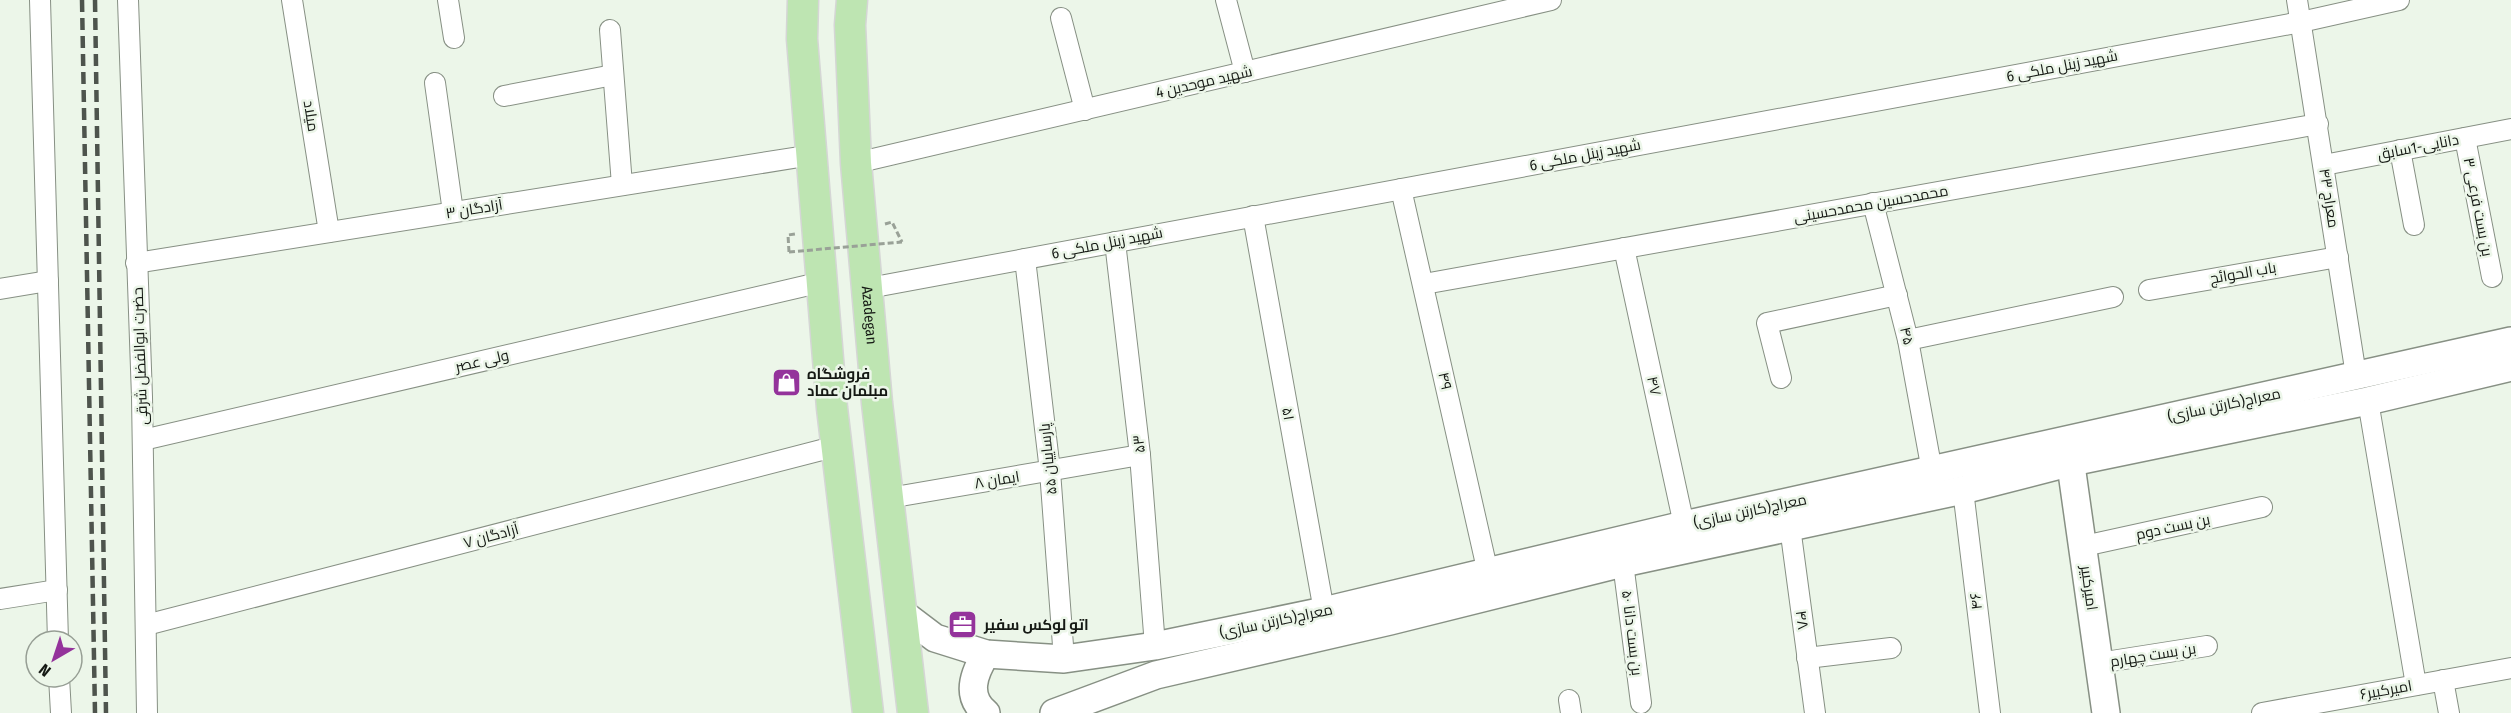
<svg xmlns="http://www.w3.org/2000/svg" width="2511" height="713" font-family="'Fira Sans Condensed',Cairo,sans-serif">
	<rect width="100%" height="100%" fill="#ecf6e9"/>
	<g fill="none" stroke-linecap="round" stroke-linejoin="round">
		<defs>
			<g id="street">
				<polyline points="40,0 58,641"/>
				<polyline points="128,0 142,397 147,713"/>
				<polyline points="292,0 329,232"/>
				<polyline points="448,0 454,38"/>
				<polyline points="1226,0 1245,72"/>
				<polyline points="2297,0 2356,375"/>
				<polyline points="1061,18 1085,110"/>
				<polyline points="610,30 622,185"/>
				<polyline points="435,83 453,212"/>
				<polyline points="504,96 613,75"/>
				<polyline points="2465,138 2492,277"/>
				<polyline points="2400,150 2414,225"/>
				<polyline points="856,163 1551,0"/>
				<polyline points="2324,165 2511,129"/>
				<polyline points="1401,189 1488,573"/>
				<polyline points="1873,203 1908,340 1932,471"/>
				<polyline points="1253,216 1324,611"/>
				<polyline points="1115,242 1140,455 1155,646"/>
				<polyline points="1624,248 1684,525"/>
				<polyline points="1025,259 1050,471 1064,659"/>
				<polyline points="136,263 812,155"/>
				<polyline points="1424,284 2318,124"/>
				<polyline points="869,288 2301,22 2399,0"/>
				<polyline points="0,289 48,281"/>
				<polyline points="2149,290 2338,257"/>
				<polyline points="1908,340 2113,297"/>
				<polyline points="1781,378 1767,323 1897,295"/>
				<polyline points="2368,401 2416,685"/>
				<polyline points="143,440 822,282"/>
				<polyline points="1963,490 1990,713"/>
				<polyline points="889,498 1140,455"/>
				<polyline points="1790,527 1815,713"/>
				<polyline points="2084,546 2262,507"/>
				<polyline points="1623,563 1641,703"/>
				<polyline points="0,599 57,590"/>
				<polyline points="146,625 837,446"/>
				<polyline points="1807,658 1891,648"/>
				<polyline points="2099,663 2207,646"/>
				<polyline points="59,677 61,713"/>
				<polyline points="2443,680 2449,713"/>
				<polyline points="1569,700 1571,713"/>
				<polyline points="2262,713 2511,668"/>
			</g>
			<g id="secondary">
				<polyline points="2068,444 2106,713"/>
				<polyline points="902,613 935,638 986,654 1064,659 1155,646 1324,611 1684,525 2511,341"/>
				<path d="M986 654C974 673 965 696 986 713"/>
				<polyline points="1054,713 1156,675 1390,621 1623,563 1963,490 2072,462 2368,401 2511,367"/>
			</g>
			<g id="primary">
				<polyline points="803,0 802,39 832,408 868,713"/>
				<path id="s1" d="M852 0 850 25 856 163 877 403 913 713"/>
			</g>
		</defs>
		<use href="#street" stroke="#879084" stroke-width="22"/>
		<use href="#secondary" stroke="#879084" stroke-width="30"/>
		<use href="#primary" stroke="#d5d6d5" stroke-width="33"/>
		<g stroke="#99a197" stroke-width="3" stroke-dasharray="6 3" stroke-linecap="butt">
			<polyline points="885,224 892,222 902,242"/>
			<polyline points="789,252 788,235 795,234"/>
		</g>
		<use href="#street" stroke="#fff" stroke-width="20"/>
		<use href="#secondary" stroke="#fff" stroke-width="27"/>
		<use href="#primary" stroke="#bee5b2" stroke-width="30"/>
		<g stroke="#4e544d" stroke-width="4.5" stroke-dasharray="12 6" stroke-linecap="butt">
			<polyline points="82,0 95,713"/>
			<polyline points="95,0 106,713"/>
		</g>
		<polyline stroke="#99a197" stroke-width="3" stroke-dasharray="6 3" stroke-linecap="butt" points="789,252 902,242"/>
	</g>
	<defs>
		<symbol id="shop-square" viewBox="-11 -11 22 22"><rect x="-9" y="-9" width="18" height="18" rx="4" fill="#94339b" stroke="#ecf6e9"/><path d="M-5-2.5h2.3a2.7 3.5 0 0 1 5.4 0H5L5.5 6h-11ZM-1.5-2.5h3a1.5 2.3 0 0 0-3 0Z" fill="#fff"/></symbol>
		<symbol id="office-square" viewBox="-11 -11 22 22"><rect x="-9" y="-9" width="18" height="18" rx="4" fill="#94339b" stroke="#ecf6e9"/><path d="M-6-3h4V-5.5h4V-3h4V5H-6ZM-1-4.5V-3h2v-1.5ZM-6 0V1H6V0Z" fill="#fff"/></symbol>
	</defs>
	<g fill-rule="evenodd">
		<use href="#shop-square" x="770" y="366" width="33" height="33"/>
		<use href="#office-square" x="946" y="608" width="33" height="33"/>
	</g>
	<g text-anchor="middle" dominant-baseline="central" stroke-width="5" stroke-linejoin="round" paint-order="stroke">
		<g font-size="15" fill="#151914" stroke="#ecf6e9">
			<text transform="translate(2062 66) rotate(-11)">6 شهید زینل ملکی</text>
			<text transform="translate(1204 82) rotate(-13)">4 شهید موحدین</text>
			<text transform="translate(311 116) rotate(81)">میلاد</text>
			<text transform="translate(2418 147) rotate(-11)">دانایی-1سابق</text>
			<text transform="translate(1585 155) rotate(-11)">6 شهید زینل ملکی</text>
			<text transform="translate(2329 198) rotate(81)">معراج ۴۳</text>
			<text transform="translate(1871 204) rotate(-10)">محمدحسین محمدحسینی</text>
			<text transform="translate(2478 207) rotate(79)">بن بست فرعی ۳</text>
			<text transform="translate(474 209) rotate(-9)">۳ آزادگان</text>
			<text transform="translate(1107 243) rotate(-11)">6 شهید زینل ملکی</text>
			<text transform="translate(2243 273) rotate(-10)">باب الحوائج</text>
			<text stroke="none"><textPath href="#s1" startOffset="316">Azadegan</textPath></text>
			<text transform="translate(1907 336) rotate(77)">۴۵</text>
			<text transform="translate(140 356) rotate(-92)">حضرت ابوالفضل شرقی</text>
			<text transform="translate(482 361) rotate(-13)">ولی عصر</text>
			<text transform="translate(1445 381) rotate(77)">۴۹</text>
			<text transform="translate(1654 386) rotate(78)">۴۷</text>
			<text transform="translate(2224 405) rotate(-12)">معراج(کارتن سازی)</text>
			<text transform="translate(1288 414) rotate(80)">۵۱</text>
			<text transform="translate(1139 444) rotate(-96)">۵۳</text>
			<text transform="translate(1048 459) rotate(-96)">پارساییان ۵۵</text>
			<text transform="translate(997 480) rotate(-9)">۸ ایمان</text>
			<text transform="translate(1750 511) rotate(-12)">معراج(کارتن سازی)</text>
			<text transform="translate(2173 527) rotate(-12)">بن بست دوم</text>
			<text transform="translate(491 536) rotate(-15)">۷ آزادگان</text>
			<text transform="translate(2089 588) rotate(82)">امیرکبیر</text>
			<text transform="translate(1976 601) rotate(-97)">۴۶</text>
			<text transform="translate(1802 620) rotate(82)">۴۸</text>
			<text transform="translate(1276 621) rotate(-12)">معراج(کارتن سازی)</text>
			<text transform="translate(1632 633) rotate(83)">بن بست دانا ۵۰</text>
			<text transform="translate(2153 655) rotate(-9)">بن بست چهارم</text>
			<text transform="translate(2386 690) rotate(-10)">امیرکبیر۶</text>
		</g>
		<g font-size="15" font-weight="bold" fill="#151914" stroke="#ecf6e9" text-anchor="start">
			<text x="807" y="374">فروشگاه<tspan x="807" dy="17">مبلمان عماد</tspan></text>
			<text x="984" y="625">اتو لوکس سفیر</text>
		</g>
	</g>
	<g transform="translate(54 659) rotate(219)"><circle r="28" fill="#ecf6e9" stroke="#969e94" stroke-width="1.5"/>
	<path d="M0-4.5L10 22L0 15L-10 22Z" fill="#94339b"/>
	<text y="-9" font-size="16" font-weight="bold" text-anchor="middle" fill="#151914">N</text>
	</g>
</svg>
